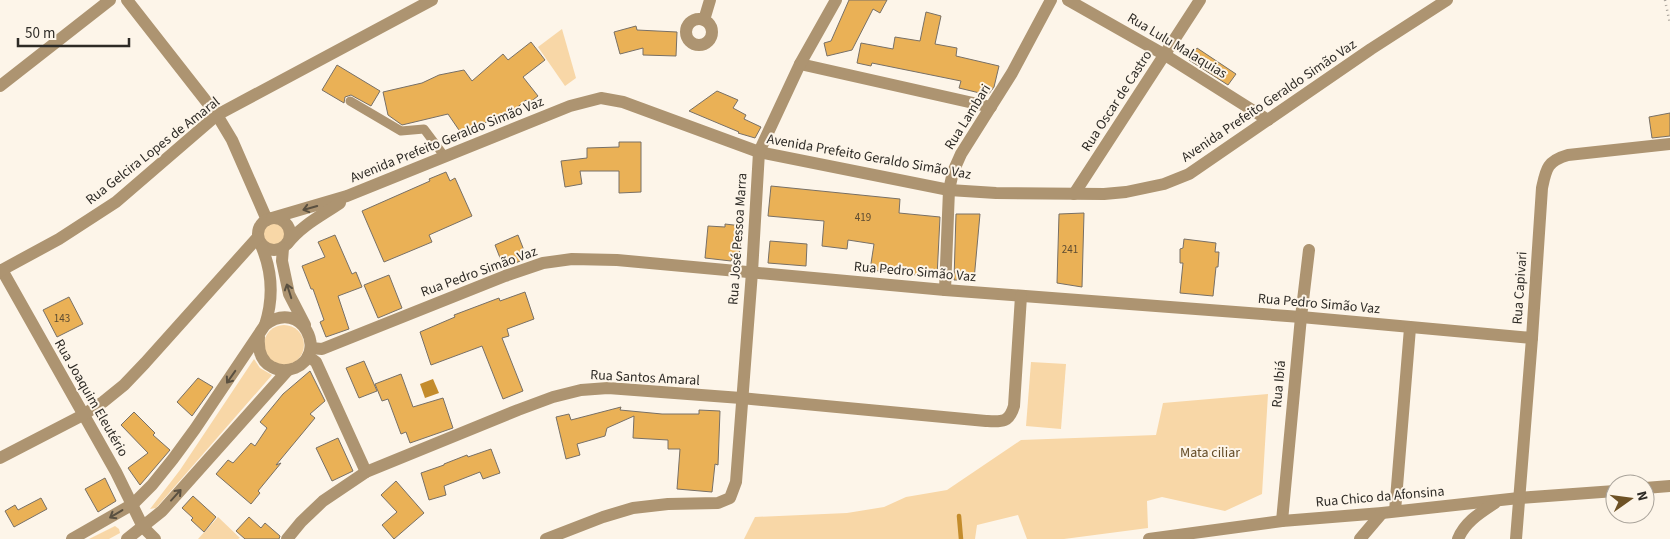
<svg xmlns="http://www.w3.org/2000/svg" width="1670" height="539" font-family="'Source Sans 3',sans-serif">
	<rect width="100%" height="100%" fill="#fdf5e9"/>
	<g fill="#f8d7a7">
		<polygon points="562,29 576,78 565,86 538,47"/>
		<circle cx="274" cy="234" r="12"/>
		<circle cx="284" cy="345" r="20"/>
		<polygon points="254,359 260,368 272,375 156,508 150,509 180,470"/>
		<polygon points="1031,362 1066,364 1061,429 1026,426"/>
		<polygon points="1268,394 1262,494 1225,511 1162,497 1147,501 1148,528 1064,539 1027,539 1018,515 977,525 975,539 744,539 755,517 847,513 884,507 906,497 947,490 1021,440 1156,435 1163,403"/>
		<polygon points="218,517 240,538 238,539 198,539"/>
		<polygon points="115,526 119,529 120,533 109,539 89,539"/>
	</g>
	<polygon fill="#c48c2c" points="433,379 439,393 425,398 420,384"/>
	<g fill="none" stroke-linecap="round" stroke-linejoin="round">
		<polyline stroke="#c48c2c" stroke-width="4.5" points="959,516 961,539"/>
	</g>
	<g fill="#eab156" stroke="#787066">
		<polygon points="849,0 887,0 880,13 873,9 852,50 827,56 824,43 831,41"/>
		<polygon points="926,12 941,16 935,44 957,48 956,56 999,66 994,87 988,95 959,88 961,81 872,63 871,66 857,63 861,43 893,49 895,37 920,41"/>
		<polygon points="636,26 637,30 677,32 676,56 643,55 643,48 620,54 614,32"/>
		<polygon points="531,42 545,60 523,77 538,96 529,103 526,100 513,111 461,133 448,114 402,125 388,115 383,92 422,83 439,75 464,70 472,81 503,54 508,60"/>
		<polygon points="1197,48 1236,74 1228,85 1189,60"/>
		<polygon points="337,65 380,91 371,106 351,95 345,97 344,103 322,90"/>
		<polygon points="717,91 738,100 733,108 746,115 744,119 761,127 755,138 738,133 739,132 689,111"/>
		<polygon points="1670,113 1670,136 1652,138 1649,117"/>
		<polygon points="619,142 641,142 641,192 619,193 619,171 580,171 582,184 565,187 561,161 587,158 587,148 619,147"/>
		<polygon points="446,172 450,181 455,178 472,216 429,235 432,242 384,262 362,211 430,181 429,179"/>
		<polygon points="771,186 900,199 899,213 940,217 937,277 870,270 874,244 848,240 847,249 822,246 824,221 768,216"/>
		<polygon points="1084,213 1082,287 1057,283 1059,214"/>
		<polygon points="956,214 980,214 974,280 954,280"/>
		<polygon points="725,224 742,226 739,258 733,257 731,261 705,258 708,226 725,227"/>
		<polygon points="335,235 352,274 356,272 362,287 338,296 349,329 326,337 320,322 324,320 313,289 311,289 302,266 325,257 318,242"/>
		<polygon points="518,235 527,258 504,268 495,245"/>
		<polygon points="1184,239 1216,243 1215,252 1219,252 1218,267 1216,267 1213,296 1180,293 1183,263 1180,263 1180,249 1183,248"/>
		<polygon points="770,241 807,244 806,266 768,263"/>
		<polygon points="389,275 402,308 378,318 364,285"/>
		<polygon points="525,292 534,319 507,329 509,336 502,338 523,391 503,399 482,346 431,365 420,332 455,317 454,315 499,298 500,301"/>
		<polygon points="69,297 83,324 57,337 43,310"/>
		<polygon points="364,361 377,391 359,398 346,368"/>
		<polygon points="310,371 325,401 310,414 315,418 276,465 281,463 258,491 260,493 251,504 216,474 228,460 233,463 251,443 255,446 267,428 260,422 283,394"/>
		<polygon points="401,374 413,407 443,398 453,428 410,443 406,432 401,434 388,399 382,401 375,384"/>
		<polygon points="198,378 213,387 192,416 177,402"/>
		<polygon points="621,407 620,410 662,414 699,414 699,410 720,411 718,465 715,464 712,492 677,489 680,449 668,449 668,440 633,438 634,416 607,428 605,436 577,444 580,455 566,459 556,417 569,414 571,420"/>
		<polygon points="134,412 155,433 153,435 170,450 140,485 128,468 148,453 121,425"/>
		<polygon points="338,438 353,471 332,481 316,448"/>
		<polygon points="491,449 500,473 483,479 480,472 444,486 446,495 429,500 421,473 444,465 444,464 467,455 468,457"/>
		<polygon points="105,478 116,501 98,512 85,489"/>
		<polygon points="396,481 424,513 394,539 382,525 397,512 381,495"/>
		<polygon points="193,496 216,517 204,532 191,520 193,518 182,508"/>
		<polygon points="41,498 47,509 14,527 5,511 15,505 18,510"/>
		<polygon points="249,517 261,528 265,523 280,536 279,539 245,539 236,531"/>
	</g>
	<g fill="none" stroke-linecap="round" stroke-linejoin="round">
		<polyline stroke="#a7a198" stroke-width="2.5" stroke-dasharray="1 4" stroke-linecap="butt" points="1665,0 1670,24"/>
		<polyline stroke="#ad9471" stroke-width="9" points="350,101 401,131 424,129 445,157"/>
		<g stroke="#ad9471" stroke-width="12">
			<polyline points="127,0 217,115 232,140 267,220"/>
			<polyline points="1068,0 1165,55 1268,120"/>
			<circle cx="699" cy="32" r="13"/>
			<polyline points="704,20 710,0"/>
			<polyline points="800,64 991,107"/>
			<polyline points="0,86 110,0"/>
			<polyline points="1074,194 1200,0"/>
			<circle cx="274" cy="234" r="16"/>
			<polyline points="272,218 347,196 570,106 601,98 623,102 759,152 949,190 996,193 1104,194 1126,192 1164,184 1189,174 1371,49 1447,0"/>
			<path d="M260 243C272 269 274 297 265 325"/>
			<path d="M287 244C302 225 321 216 340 203"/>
			<polyline points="283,248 282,261 289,294 305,325"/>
			<polyline points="2,270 116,472 143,527 155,539"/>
			<polyline points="0,271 59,239 116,202 217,115 432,0"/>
			<polyline points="945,290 949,190 953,172 961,154 1012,73 1051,0"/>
			<polyline points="311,348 322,349 505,276 543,263 572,259 617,260 945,290 1301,317 1532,338"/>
			<polyline points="308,356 316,362 366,472"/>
			<polyline points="0,458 83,415 103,402 124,385 145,363 258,237"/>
			<polyline points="1645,488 1670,486"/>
			<polyline points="1395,511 1410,328"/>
			<polyline points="1282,521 1301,317 1309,250"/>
			<path d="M72 539 133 504 152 485 173 459 195 429 265 325C302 297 329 354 295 368 287 371 279 371 272 367 260 361 258 349 259 337"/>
			<polyline points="127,539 162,511 288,370"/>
			<path d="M287 539 301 522 323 501 366 472 518 410 553 397 581 390 608 388 741 398 986 421C1002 422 1009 423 1014 406L1021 296"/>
			<polyline points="546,539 603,517 633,508 668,504 718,503 730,498 736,482 752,272 759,152 800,64 836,0"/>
			<polyline points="1149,539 1282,521 1382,513 1519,498 1615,491"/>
			<polyline points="1360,539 1382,513"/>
			<path d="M1458 539C1465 522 1480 513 1495 503"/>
			<path d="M1516 539 1532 338 1542 188C1546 169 1547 161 1568 155L1670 144"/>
		</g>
	</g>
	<defs><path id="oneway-shaft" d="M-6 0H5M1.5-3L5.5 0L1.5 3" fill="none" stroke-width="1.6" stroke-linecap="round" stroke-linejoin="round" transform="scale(1.25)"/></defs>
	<g stroke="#5a5040">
		<use href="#oneway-shaft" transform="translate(310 208) rotate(164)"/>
		<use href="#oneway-shaft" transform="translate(289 291) rotate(-108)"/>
		<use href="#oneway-shaft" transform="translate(231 377) rotate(125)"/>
		<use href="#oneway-shaft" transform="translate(176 495) rotate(-48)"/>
		<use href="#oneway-shaft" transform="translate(116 514) rotate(149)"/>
	</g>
	<g text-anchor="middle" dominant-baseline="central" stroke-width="4" stroke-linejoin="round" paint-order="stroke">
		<g font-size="11" fill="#5d4c32">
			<text x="863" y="217">419</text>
			<text x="1070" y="249">241</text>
			<text x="62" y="318">143</text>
		</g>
		<g font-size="14" fill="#2e2b26" stroke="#fdf5e9">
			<text transform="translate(1177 46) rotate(31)">Rua Lulu Malaquias</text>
			<text transform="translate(1117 101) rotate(-57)">Rua Oscar de Castro</text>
			<text transform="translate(1269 101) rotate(-34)">Avenida Prefeito Geraldo Simão Vaz</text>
			<text transform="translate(968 117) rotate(-58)">Rua Lambari</text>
			<text transform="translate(447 140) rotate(-22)">Avenida Prefeito Geraldo Simão Vaz</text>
			<text transform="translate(153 151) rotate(-38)">Rua Gelcira Lopes de Amaral</text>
			<text transform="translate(869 157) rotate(10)">Avenida Prefeito Geraldo Simão Vaz</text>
			<text transform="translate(738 239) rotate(-86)">Rua José Pessoa Marra</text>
			<text transform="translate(479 272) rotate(-20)">Rua Pedro Simão Vaz</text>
			<text transform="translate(915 272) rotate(5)">Rua Pedro Simão Vaz</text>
			<text transform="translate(1520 288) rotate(-86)">Rua Capivari</text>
			<text transform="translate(1319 304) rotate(5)">Rua Pedro Simão Vaz</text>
			<text transform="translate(645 378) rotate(3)">Rua Santos Amaral</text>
			<text transform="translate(1279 384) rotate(-85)">Rua Ibiá</text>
			<text transform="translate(91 398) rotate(60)">Rua Joaquim Eleutério</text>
			<text transform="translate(1380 497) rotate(-5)">Rua Chico da Afonsina</text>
		</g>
		<g font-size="14" fill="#654d28" stroke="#fdf5e9">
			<text x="1210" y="453">Mata ciliar</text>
		</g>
	</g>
	<g transform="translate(1630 499) rotate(76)"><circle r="24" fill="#fdf5e9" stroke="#aaa49b"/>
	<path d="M0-4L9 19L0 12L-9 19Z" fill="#6e5225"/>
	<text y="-8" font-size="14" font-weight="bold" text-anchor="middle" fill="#2e2b26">N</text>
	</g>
	<path d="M18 38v8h111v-8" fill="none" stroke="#2e2b26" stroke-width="2.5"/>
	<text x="25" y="38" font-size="15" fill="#2e2b26" stroke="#fdf5e9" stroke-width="4" paint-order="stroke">50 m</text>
</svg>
